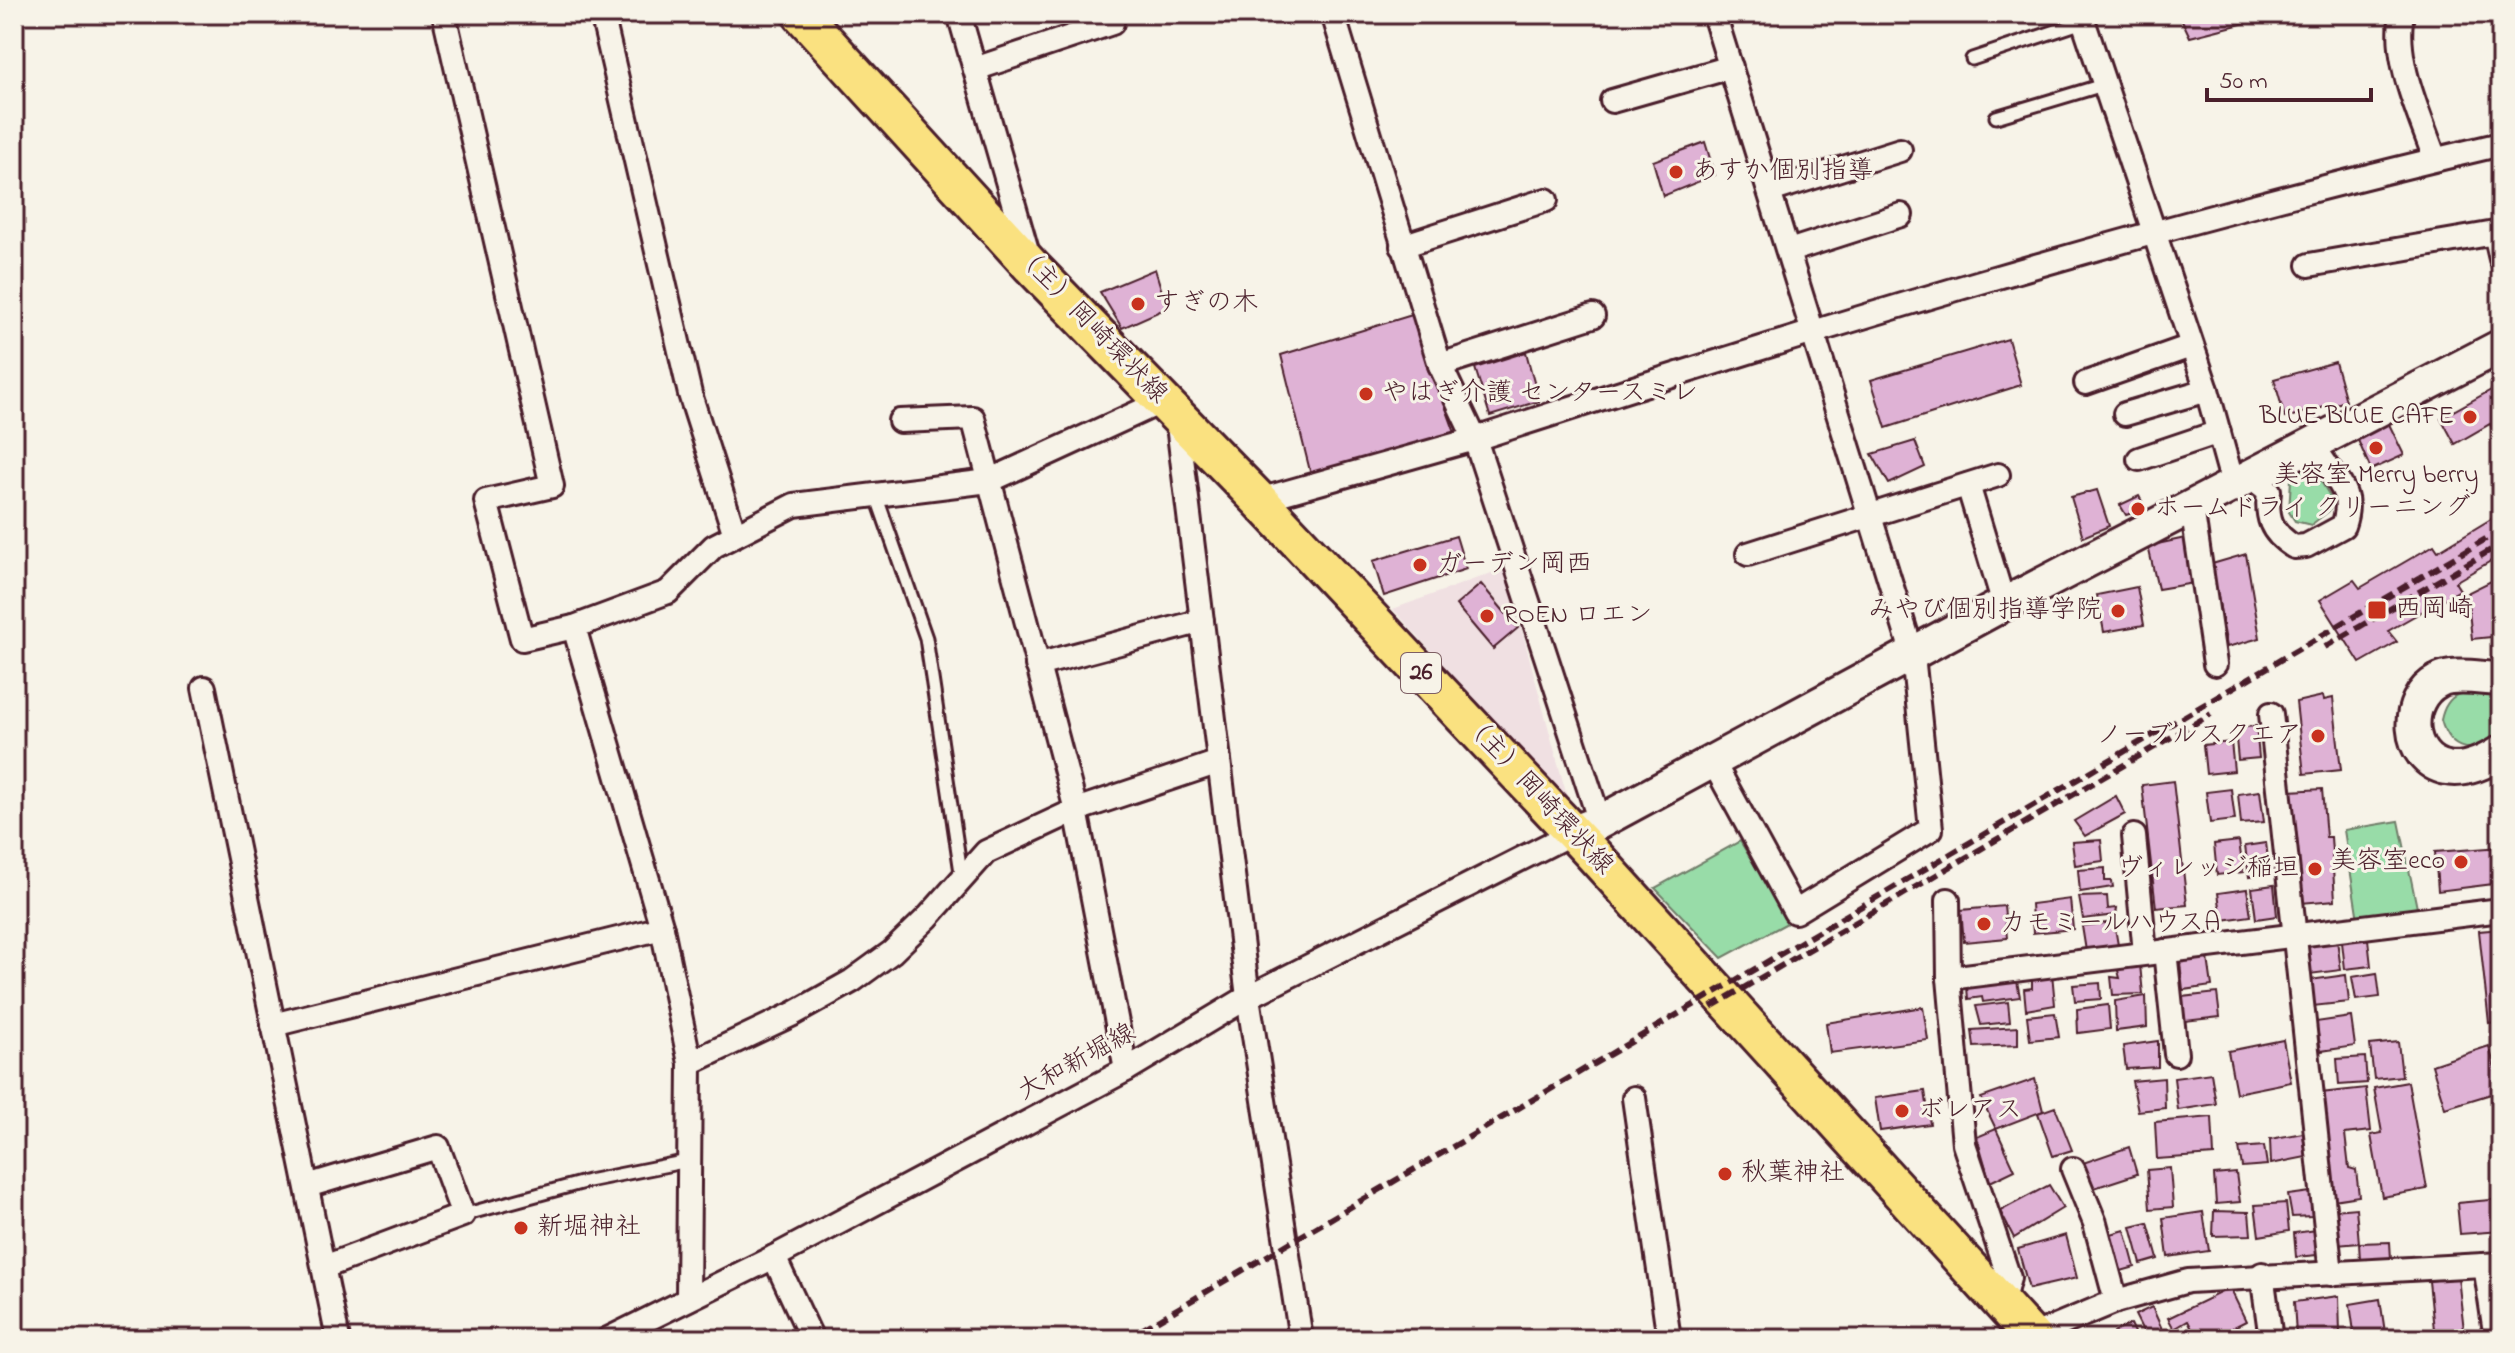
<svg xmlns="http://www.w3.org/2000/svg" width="2515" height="1353" font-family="'Indie Flower','Klee One',sans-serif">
	<rect width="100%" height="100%" fill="#f7f3e8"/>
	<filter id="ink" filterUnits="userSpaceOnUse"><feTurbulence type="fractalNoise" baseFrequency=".0125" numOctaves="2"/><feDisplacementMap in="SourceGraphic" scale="16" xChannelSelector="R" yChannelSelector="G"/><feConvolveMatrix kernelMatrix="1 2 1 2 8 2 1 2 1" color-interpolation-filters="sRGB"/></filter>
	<g filter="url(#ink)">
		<polygon fill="#f0e0e2" points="1505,568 1569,804 1393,609"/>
		<g fill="#98dca8" stroke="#717e6a" stroke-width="2">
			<polygon points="2304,467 2312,467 2333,501 2329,511 2311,525 2295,521 2289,512 2291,479"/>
			<path d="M2501 690V740C2473 753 2450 754 2441 720 2448 686 2471 691 2501 690Z"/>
			<polygon points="2399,821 2417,908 2358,920 2344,830"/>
			<polygon points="1740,841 1789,922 1722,958 1655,888"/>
		</g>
		<g fill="#dfb2d5" stroke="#4a1f2b" stroke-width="2">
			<polygon points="2179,14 2281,14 2190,37"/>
			<polygon points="1705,142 1715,175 1663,196 1653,161"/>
			<polygon points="1155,269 1167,308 1122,328 1100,292"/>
			<polygon points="1412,315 1455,433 1311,475 1281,355"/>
			<polygon points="2008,339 2021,385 1886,428 1871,380"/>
			<polygon points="1526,352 1539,401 1490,416 1475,368"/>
			<polygon points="2335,362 2346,401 2285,418 2274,379"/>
			<polygon points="2493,389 2501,433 2496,436 2490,424 2455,444 2441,418"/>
			<polygon points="2388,422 2404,455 2371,470 2357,438"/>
			<polygon points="1915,441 1925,467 1889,484 1872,454"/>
			<polygon points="2097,490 2109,526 2083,537 2071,497"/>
			<polygon points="2139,496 2146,509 2126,515 2120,505"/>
			<polygon points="2501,513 2501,555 2455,582 2460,590 2388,631 2397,642 2360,663 2320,600 2354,580 2360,588 2434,545 2438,551"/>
			<polygon points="1456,536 1466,569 1384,596 1373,561"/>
			<polygon points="2190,537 2200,582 2158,589 2148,546"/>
			<polygon points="2246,554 2260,638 2227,647 2212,564"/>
			<polygon points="2501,576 2501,636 2472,639 2467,593"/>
			<polygon points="1481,584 1518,628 1493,649 1456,605"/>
			<polygon points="2137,587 2144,625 2104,632 2097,595"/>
			<polygon points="2323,696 2324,700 2333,698 2341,770 2304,774 2296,702"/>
			<polygon points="2256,726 2259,758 2238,760 2235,728"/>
			<polygon points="2231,742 2234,771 2206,774 2203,745"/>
			<polygon points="2173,781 2187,905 2156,908 2142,785"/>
			<polygon points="2231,789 2235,820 2210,823 2206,792"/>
			<polygon points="2322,789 2326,837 2331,837 2335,900 2301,903 2290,791"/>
			<polygon points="2260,791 2264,822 2241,824 2238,794"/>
			<polygon points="2116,796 2125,814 2085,836 2074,821"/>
			<polygon points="2101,840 2103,861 2075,865 2072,842"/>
			<polygon points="2239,841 2243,872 2217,875 2214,844"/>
			<polygon points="2266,843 2270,874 2249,877 2245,846"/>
			<polygon points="2501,847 2501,883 2438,891 2435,852"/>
			<polygon points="2105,868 2105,881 2112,881 2113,887 2080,892 2078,870"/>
			<polygon points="2274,885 2277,916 2256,919 2252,888"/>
			<polygon points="2247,889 2251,916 2222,920 2218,893"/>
			<polygon points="2107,896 2108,909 2117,908 2116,915 2083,919 2079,897"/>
			<polygon points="2070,899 2073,929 2033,933 2031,904"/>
			<polygon points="2004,906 2007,938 1964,942 1961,910"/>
			<polygon points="2114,922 2118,945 2086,951 2082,926"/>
			<polygon points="2501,929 2501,1021 2489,1023 2479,931"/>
			<polygon points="2368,939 2371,966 2345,969 2342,942"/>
			<polygon points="2337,940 2341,970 2310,974 2307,943"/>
			<polygon points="2208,958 2212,986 2183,990 2180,962"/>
			<polygon points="2140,965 2143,994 2113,995 2111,977 2120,978 2117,967"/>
			<polygon points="2052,973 2055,1005 2026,1010 2024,989 2032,988 2032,976"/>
			<polygon points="2377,973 2380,997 2356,1000 2352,977"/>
			<polygon points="2346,975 2349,1002 2313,1006 2310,980"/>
			<polygon points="2016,976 2020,997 1983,1002 1982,997 1968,999 1967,987 1982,986 1983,980"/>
			<polygon points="2100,983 2101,999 2075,1001 2073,985"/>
			<polygon points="2217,993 2220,1017 2185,1021 2182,997"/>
			<polygon points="2146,996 2147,1027 2116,1031 2115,1001"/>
			<polygon points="2008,1002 2010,1022 1981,1025 1976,1006"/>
			<polygon points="2108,1005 2110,1029 2078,1033 2077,1009"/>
			<polygon points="1923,1007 1928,1040 1830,1053 1826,1023"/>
			<polygon points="2055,1013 2059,1037 2030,1040 2027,1016"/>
			<polygon points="2351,1017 2355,1046 2321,1051 2316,1022"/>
			<polygon points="2018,1027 2018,1045 1974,1047 1972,1030"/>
			<polygon points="2283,1040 2291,1082 2236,1093 2228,1051"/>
			<polygon points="2158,1041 2158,1067 2126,1069 2123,1046"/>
			<polygon points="2398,1042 2402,1076 2374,1079 2370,1045"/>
			<polygon points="2489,1046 2501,1091 2445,1108 2432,1065"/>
			<polygon points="2365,1057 2367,1083 2339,1085 2337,1059"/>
			<polygon points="2211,1073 2216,1104 2178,1110 2174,1078"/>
			<polygon points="2164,1078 2165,1108 2138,1111 2132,1081"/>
			<polygon points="2035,1079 2043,1111 1996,1129 1981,1098"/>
			<polygon points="2408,1082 2427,1189 2382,1197 2371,1135 2382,1133 2374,1088"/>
			<polygon points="2366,1088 2371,1131 2345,1134 2349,1168 2356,1170 2359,1196 2333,1200 2321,1093"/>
			<polygon points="1925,1091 1930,1124 1880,1131 1875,1098"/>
			<polygon points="2055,1107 2072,1150 2053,1156 2038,1113"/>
			<polygon points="2212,1117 2214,1155 2157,1159 2155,1122"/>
			<polygon points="1996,1129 2015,1170 1990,1182 1977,1137"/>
			<polygon points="2303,1133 2306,1157 2271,1164 2270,1139"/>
			<polygon points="2264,1146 2267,1165 2242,1167 2239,1148"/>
			<polygon points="2129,1147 2137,1174 2091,1189 2080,1164"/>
			<polygon points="2170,1168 2173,1207 2150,1209 2147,1170"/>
			<polygon points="2236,1173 2240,1202 2216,1204 2214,1175"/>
			<polygon points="2049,1185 2063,1208 2014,1238 2000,1211"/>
			<polygon points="2311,1192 2312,1216 2292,1217 2288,1195"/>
			<polygon points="2501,1199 2501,1231 2460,1234 2457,1203"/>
			<polygon points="2286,1203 2289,1231 2259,1236 2255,1205"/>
			<polygon points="2356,1208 2359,1243 2337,1245 2334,1210"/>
			<polygon points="2214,1211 2249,1212 2251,1235 2213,1236"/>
			<polygon points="2203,1212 2209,1251 2168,1257 2163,1218"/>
			<polygon points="2148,1223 2158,1259 2141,1264 2131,1227"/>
			<polygon points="2125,1230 2135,1267 2121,1271 2111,1234"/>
			<polygon points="2317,1230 2317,1255 2296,1257 2294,1233"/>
			<polygon points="2066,1235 2077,1278 2029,1289 2018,1249"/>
			<polygon points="2390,1242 2391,1259 2360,1260 2359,1243"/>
			<polygon points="2458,1277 2465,1339 2435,1339 2429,1281"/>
			<polygon points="2230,1288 2246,1321 2210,1339 2197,1339 2188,1321 2174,1329 2168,1318"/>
			<polygon points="2339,1296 2340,1335 2296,1335 2294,1302"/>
			<polygon points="2380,1299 2386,1339 2355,1339 2350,1304"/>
			<polygon points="2152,1307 2162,1329 2146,1337 2135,1315"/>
			<polygon points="2130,1324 2137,1339 2117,1339 2114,1332"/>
			<polygon points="1975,1331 1976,1339 1936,1339"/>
		</g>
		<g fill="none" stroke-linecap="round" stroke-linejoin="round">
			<defs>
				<g id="lane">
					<polyline points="1972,59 2083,22"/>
					<polyline points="1996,117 2103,85"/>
					<polyline points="876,495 926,638 962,879"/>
					<polyline points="463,1215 588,1181 688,1161"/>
				</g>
				<g id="street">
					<polyline points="444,14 552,486 486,501 522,639 574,627 668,592 714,546 794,505 989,481 1163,401"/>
					<polyline points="602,14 690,394 735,535"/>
					<polyline points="959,14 1028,254"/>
					<path d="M1333 14 1440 365 1475 439C1814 329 2154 225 2501 144"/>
					<polyline points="2081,14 2207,390 2233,484"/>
					<path d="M2402 14C2393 61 2420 115 2435 159"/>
					<polyline points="975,69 1112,23"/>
					<polyline points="1612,101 1731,67"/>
					<polyline points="1770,191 1900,150"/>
					<polyline points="1402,246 1546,200"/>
					<polyline points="1789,251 1901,215"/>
					<polyline points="2309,265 2495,233 2501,259"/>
					<polyline points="1440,365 1593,316"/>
					<polyline points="2086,383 2191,346"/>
					<polyline points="2125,414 2207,390"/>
					<polyline points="1177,417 1248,997 1301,1339"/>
					<polyline points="900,421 973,418 1076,810 1126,1070"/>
					<polyline points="2139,459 2219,432"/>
					<path d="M2250 476 2269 491C2266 517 2270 532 2294 547L2306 546 2343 526C2357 487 2330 478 2314 445"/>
					<polyline points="1968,485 2004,604"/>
					<polyline points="1259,500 1475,439 1600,822"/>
					<polyline points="2192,507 2215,664"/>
					<polyline points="1748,554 1998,475"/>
					<polyline points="574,627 662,928 690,1063 688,1299"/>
					<polyline points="1037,665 1202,621"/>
					<polyline points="204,688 338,1339"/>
					<polyline points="2271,714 2331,1274"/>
					<polyline points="1712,760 1795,912 1931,829 1913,655 1714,14"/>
					<polyline points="2134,836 2145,953"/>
					<polyline points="1948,900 1949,978 2501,910"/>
					<polyline points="2165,951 2176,1054"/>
					<polyline points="1949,978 1964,1144 2009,1278 2002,1303"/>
					<polyline points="273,1025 662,928"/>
					<polyline points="690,1063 793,1014 852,981 892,952 928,917 986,852 1076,810 1219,762"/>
					<polyline points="1634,1098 1669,1339"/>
					<polyline points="2073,1169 2095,1223 2116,1301"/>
					<polyline points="307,1186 438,1147 463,1215 324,1267"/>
					<polyline points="774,1257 812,1339"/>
					<polyline points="2485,1265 2496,1339"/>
					<polyline points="2262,1274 2271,1339"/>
					<polyline points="2032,1336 2116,1301 2188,1281 2501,1264"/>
					<polyline points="608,1339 774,1257 1126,1070 1248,997 1572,833"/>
				</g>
				<g id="secondary">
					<path d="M2501 679C2483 679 2454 672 2438 681 2403 699 2405 760 2447 768 2465 772 2487 761 2501 752"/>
					<polyline points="1572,833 1600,822 2004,604 2501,346"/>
				</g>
				<polyline id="primary" points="801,14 1031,266 1259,500 1589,850 2034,1339"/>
			</defs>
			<use href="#lane" stroke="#4a1f2b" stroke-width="17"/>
			<use href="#street" stroke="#4a1f2b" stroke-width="28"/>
			<use href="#secondary" stroke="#4a1f2b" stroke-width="38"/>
			<use href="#primary" stroke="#4a1f2b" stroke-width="42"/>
			<use href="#lane" stroke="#f7f3e8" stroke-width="11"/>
			<use href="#street" stroke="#f7f3e8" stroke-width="22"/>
			<use href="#secondary" stroke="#f7f3e8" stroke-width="32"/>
			<use href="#primary" stroke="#fae180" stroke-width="36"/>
			<g stroke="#4a1f2b" stroke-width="6" stroke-dasharray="12 6" stroke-linecap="butt">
				<polyline points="2325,647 2501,544"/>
				<polyline points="1711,1007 2211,714"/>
				<polyline points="1126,1339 2501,530"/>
			</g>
		</g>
	</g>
	<g fill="#c8321e" stroke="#f7f3e8" stroke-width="3">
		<circle cx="1676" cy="172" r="8"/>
		<circle cx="1138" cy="304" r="8"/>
		<circle cx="1366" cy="394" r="8"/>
		<circle cx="2470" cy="417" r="8"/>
		<circle cx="2376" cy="448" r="8"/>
		<circle cx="2138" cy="509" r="8"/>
		<circle cx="1420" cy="565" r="8"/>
		<rect x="2367" y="600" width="20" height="20" rx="4"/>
		<circle cx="2118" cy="611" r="8"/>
		<circle cx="1487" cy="616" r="8"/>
		<circle cx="2318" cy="736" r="8"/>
		<circle cx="2461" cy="862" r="8"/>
		<circle cx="2315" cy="869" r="8"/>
		<circle cx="1984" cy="924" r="8"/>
		<circle cx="1902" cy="1111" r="8"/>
		<circle cx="1725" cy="1174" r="8"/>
		<circle cx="521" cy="1228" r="8"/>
	</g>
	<g text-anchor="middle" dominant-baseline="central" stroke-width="6" stroke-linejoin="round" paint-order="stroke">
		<rect fill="#f7f3e8" stroke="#7e5f64" stroke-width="2" x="1401" y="653" width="40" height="40" rx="6"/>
		<g font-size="24" font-weight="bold" fill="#4a1f2b">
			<text x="1421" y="673">26</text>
		</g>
		<g font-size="26" fill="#4a1f2b" stroke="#f7f3e8" text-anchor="start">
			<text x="1692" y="172">あすか個別指導</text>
			<text x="1154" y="304">すぎの木</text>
			<text x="1382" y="394">やはぎ介護 センタースミレ</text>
			<text x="2454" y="417" text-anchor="end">BLUE BLUE CAFE</text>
			<text x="2376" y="476" text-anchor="middle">美容室 Merry berry</text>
			<text x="2154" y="509">ホームドライ クリーニング</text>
			<text x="1436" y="565">ガーデン岡西</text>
			<text x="2395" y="610">西岡崎</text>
			<text x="2102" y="611" text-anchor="end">みやび個別指導学院</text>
			<text x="1503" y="616">ROEN ロエン</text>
			<text x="2302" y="736" text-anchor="end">ノーブルスクエア</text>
			<text x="2445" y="862" text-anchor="end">美容室eco</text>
			<text x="2299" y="869" text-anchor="end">ヴィレッジ稲垣</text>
			<text x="2000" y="924">カモミールハウスA</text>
			<text x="1918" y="1111">ボレアス</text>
			<text x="1741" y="1174">秋葉神社</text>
			<text x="537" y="1228">新堀神社</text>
		</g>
		<g font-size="26" fill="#4a1f2b" stroke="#f7f3e8">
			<text transform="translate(1090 325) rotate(46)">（主）岡崎環状線</text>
			<text transform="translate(1537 795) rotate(47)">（主）岡崎環状線</text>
			<text transform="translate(1077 1063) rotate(-29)">大和新堀線</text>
		</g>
	</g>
	<rect width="2515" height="1353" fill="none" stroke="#f7f3e8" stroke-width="48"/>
	<rect x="24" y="24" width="2467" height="1305" fill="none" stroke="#4a1f2b" stroke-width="3" filter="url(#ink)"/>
	<path d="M2207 88v12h164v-12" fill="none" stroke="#4a1f2b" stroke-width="4"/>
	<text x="2219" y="88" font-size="24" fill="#4a1f2b" stroke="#f7f3e8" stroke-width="6" paint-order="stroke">50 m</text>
</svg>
